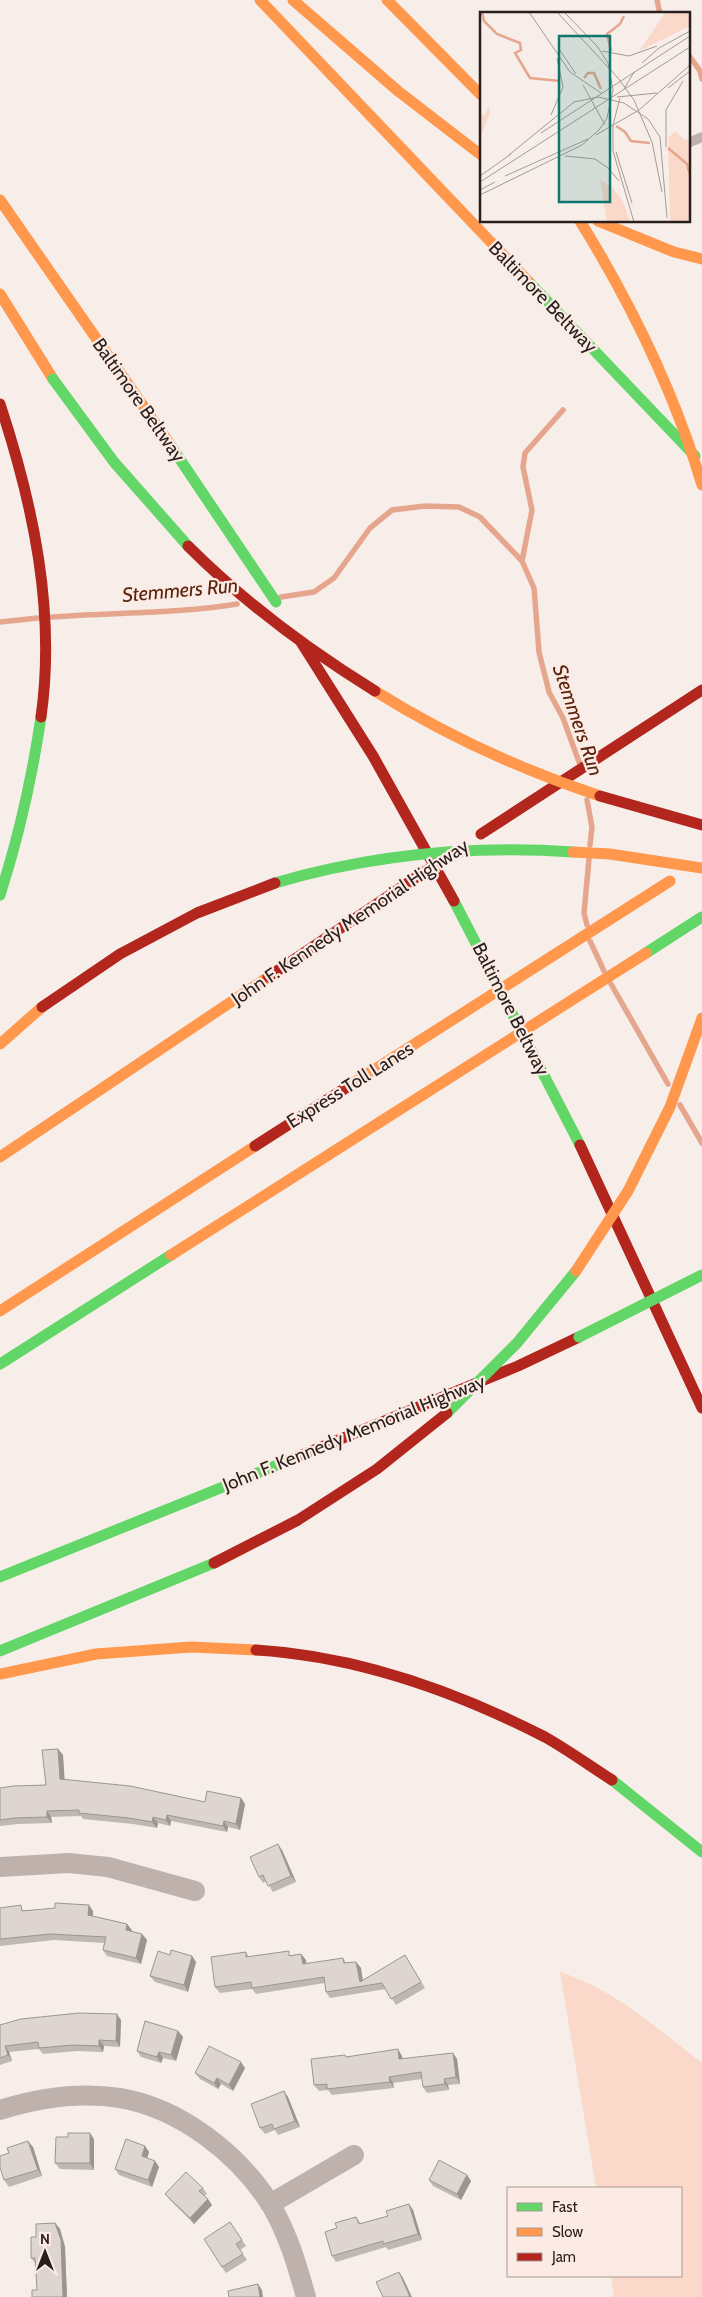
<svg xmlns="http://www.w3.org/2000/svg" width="702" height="2297" font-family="Cabin,sans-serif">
	<rect width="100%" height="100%" fill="#f7eeea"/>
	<path fill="#fad9cb" d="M560 1972C616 1990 656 2028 702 2063V2297H614L611 2276H681V2188H596Z"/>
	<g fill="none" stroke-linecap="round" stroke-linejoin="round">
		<g stroke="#e6a68e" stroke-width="5.5">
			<polyline points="657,0 660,14"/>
			<polyline points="688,54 700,71 702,79"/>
			<polyline points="522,561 532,510 523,467 525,453 563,410"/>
			<polyline points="281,597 314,592 334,578 370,528 392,510 425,506 459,507 480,517 522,561 534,588 539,652 549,692 563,718 579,762"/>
			<path d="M52 617C114 612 176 614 237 604"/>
			<polyline points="0,622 38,618"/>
			<polyline points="587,800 592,827 590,845"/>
			<polyline points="587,925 584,913 589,859"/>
			<polyline points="590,941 604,971"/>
			<polyline points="611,984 668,1084"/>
			<polyline points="680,1105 702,1143"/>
		</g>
		<polyline stroke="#bfb2ad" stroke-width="10" points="688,143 702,137"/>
		<g stroke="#bfb2ad" stroke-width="20">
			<polyline points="0,1867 69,1863 108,1867 195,1891"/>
			<path d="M0 2110C38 2098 80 2092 120 2098 180 2108 239 2154 271 2205 288 2234 297 2265 306 2297"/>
			<polyline points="270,2204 354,2155"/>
		</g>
		<g stroke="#63d668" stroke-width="11">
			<polyline points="528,281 695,456"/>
			<polyline points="169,443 276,602"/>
			<path d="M0 895C19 836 32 778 41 717"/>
			<polyline points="454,901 580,1145"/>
			<polyline points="0,1364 171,1255"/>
			<polyline points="0,1577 297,1457"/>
			<polyline points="0,1651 214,1563"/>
			<polyline points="612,1780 702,1852"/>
		</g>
		<g stroke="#ff974d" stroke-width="11">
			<polyline points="260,0 528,281"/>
			<polyline points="293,0 398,91 481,155"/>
			<polyline points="387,0 481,95"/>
			<polyline points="0,200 169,443"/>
			<polyline points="598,221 674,252 702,259"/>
			<polyline points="0,294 53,379"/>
			<polyline points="0,1044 42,1007"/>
			<polyline points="0,1157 268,977"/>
			<polyline points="171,1255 380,1122"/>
			<polyline points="0,1311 255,1146"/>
			<polyline points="0,1674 96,1654 191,1647 256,1650"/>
		</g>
		<g stroke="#b3261e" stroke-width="11">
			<path d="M0 404C33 504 56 611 41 717"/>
			<polyline points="301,642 373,756 454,901"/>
			<polyline points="481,834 702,690"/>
			<polyline points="268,977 427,870"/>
			<polyline points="580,1145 702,1408"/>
			<polyline points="255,1146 355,1082"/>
			<polyline points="297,1457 518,1366 579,1337"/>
			<path d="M256 1650C357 1656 455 1691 545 1737 568 1750 590 1766 612 1780"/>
		</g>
		<g stroke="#63d668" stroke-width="11">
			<polyline points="53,379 114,462 188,546"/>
			<path d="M275 883C374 854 470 845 573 852"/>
			<polyline points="646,953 702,917"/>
			<polyline points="579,1337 702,1275"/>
			<polyline points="447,1413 517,1343 576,1271"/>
		</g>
		<g stroke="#ff974d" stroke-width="11">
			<path d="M580 221C632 305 674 391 702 485"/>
			<path d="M375 691C445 735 522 770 600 796"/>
			<polyline points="573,852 610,854 702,868"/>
			<polyline points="355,1082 670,881"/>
			<polyline points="380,1122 646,953"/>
			<polyline points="576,1271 628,1191 670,1107 702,1018"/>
		</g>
		<g stroke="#b3261e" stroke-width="11">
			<path d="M188 546C244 602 307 649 375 691"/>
			<polyline points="600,796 702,825"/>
			<polyline points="42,1007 120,954 197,913 275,883"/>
			<polyline points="214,1563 298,1520 377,1469 447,1413"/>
		</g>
	</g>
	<g fill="#bfb7b4">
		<polygon points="58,1749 63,1755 64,1780 205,1802 241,1798 245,1804 240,1830 228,1827 227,1832 171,1821 170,1826 158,1823 157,1828 133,1824 83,1819 81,1816 51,1817 52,1823 18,1824 0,1826 0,1788 46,1785"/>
		<polygon points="282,1850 296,1882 273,1892 266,1881 263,1883 259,1877"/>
		<polygon points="0,1908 25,1910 93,1911 93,1916 127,1924 131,1931 142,1934 147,1940 141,1964 107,1956 103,1950 104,1943 54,1940 0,1946"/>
		<polygon points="246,1952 249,1957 292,1955 301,1954 306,1960 306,1964 343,1958 346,1963 356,1962 361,1968 363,1980 405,1955 425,1988 396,2005 386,1989 330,1998 326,1992 325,1983 256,1994 252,1989 220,1993 215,1987"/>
		<polygon points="170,1955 192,1956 196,1962 188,1992 155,1982 150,1976"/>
		<polygon points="121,2020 120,2047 104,2046 103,2052 77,2051 43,2054 39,2049 9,2052 12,2061 0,2065 0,2025"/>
		<polygon points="178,2031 183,2037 176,2061 163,2058 161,2063 141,2057 137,2051"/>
		<polygon points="453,2053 457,2059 460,2084 448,2085 449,2090 427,2093 423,2087 422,2079 393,2083 394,2088 332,2095 328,2090 319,2091 314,2085 402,2056 402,2059"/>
		<polygon points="245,2068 233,2091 221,2084 218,2089 200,2079 195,2073"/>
		<polygon points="288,2097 300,2127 278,2135 275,2130 265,2134 260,2128"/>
		<polygon points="94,2139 94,2170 60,2169 55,2163"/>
		<polygon points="145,2146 149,2152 147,2158 155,2161 159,2167 152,2187 119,2175 115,2169"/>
		<polygon points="33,2147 42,2176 9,2187 4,2180"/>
		<polygon points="467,2175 471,2181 461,2200 433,2186 429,2180"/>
		<polygon points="203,2188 207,2194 204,2196 212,2205 194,2224 170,2200 165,2194"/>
		<polygon points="409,2204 413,2210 422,2240 388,2250 386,2247 336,2262 332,2256 337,2228 356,2217 361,2224 388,2216"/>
		<polygon points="230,2222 246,2246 240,2250 247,2260 226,2273 222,2267"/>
		<polygon points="55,2223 60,2229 65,2247 67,2297 32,2297 37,2290 36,2264 31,2258 36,2237"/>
	</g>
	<g fill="#9b9592">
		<polygon points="58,1749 63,1755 65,1785 60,1779"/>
		<polygon points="241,1798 245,1804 240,1830 236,1824"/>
		<polygon points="47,1811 51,1817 52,1823 47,1817"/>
		<polygon points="167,1815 171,1821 170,1826 166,1820"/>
		<polygon points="153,1817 158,1823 157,1828 152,1822"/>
		<polygon points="224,1821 228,1827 227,1832 223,1826"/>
		<polygon points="278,1844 282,1850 296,1882 291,1876"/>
		<polygon points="89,1905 93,1911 93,1921 88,1915"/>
		<polygon points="127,1924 132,1930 130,1936 126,1930"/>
		<polygon points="142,1934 147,1940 141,1964 136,1958"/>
		<polygon points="301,1954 306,1960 307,1970 303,1964"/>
		<polygon points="192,1956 196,1962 188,1992 184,1985"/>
		<polygon points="356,1962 361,1968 363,1986 360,1982"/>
		<polygon points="117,2014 121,2020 120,2047 116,2041"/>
		<polygon points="178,2031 183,2037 176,2061 171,2055"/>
		<polygon points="99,2040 104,2046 103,2052 99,2046"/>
		<polygon points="5,2046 9,2052 12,2061 8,2055"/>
		<polygon points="398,2049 402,2056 403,2065 399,2059"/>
		<polygon points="159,2052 163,2058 161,2063 157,2057"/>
		<polygon points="453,2053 457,2059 460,2084 456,2077"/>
		<polygon points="241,2062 245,2068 233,2091 229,2085"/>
		<polygon points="389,2077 393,2083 394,2088 390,2082"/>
		<polygon points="217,2078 221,2084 218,2089 214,2083"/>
		<polygon points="444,2079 448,2085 449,2090 445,2084"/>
		<polygon points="284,2091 288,2097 300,2127 295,2121"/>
		<polygon points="90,2133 94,2139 94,2170 90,2163"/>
		<polygon points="28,2141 33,2147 42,2176 38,2170"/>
		<polygon points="145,2146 149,2152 146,2162 142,2156"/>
		<polygon points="155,2161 159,2167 152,2187 148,2180"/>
		<polygon points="467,2175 471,2181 461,2200 457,2194"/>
		<polygon points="208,2199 212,2205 194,2224 190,2218"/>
		<polygon points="409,2204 413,2210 422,2240 418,2234"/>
		<polygon points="55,2223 60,2229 65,2247 67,2297 63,2297"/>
		<polygon points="399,2272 403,2278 412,2297 410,2297"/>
		<polygon points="258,2284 262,2290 263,2297 260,2297"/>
	</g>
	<g fill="#ded5d1" stroke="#9b9592">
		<polygon points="58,1749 60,1779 130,1786 205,1802 207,1791 241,1798 236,1824 224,1821 223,1826 167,1815 166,1820 153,1817 152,1822 129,1818 79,1813 79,1810 47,1811 47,1817 14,1818 0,1820 0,1788 13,1786 46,1785 42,1750"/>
		<polygon points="278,1844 291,1876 268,1886 263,1875 259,1877 250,1857"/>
		<polygon points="55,1903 89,1905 88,1915 127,1924 126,1930 142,1934 136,1958 103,1950 106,1937 50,1934 0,1939 0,1908 21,1905 22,1911 55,1908"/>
		<polygon points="171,1950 192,1956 184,1985 150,1976 158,1951 170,1955"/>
		<polygon points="289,1951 289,1956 301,1954 303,1964 343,1958 344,1963 356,1962 360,1982 405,1955 421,1982 391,1999 382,1983 326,1992 324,1977 252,1988 251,1982 215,1987 211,1957 246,1952 246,1957"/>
		<polygon points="79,2013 117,2014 116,2041 99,2040 99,2046 72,2045 39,2048 38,2042 5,2046 8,2055 0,2058 0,2025 21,2019"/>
		<polygon points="145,2021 178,2031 171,2055 159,2052 157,2057 137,2051"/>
		<polygon points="209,2046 241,2062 229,2085 217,2078 214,2083 195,2073"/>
		<polygon points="398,2049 399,2059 453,2053 456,2077 444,2079 445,2084 423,2087 421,2072 389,2077 390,2082 327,2089 327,2084 314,2085 311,2059 345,2055 346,2057"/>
		<polygon points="284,2091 295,2121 274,2129 272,2124 260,2128 251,2104"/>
		<polygon points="68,2133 90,2133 90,2163 55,2163 56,2137 68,2137"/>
		<polygon points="126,2139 145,2146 142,2156 155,2161 148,2180 115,2169"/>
		<polygon points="28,2141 38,2170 4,2180 0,2167 0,2156 9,2153 7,2148"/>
		<polygon points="439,2160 467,2175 457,2194 429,2180"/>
		<polygon points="186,2172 203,2188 199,2191 208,2199 190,2218 165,2194"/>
		<polygon points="409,2204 418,2234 383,2244 383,2241 332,2256 325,2232 337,2228 335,2223 356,2217 359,2224 388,2216 386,2211"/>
		<polygon points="230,2222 242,2240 236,2244 243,2254 222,2267 204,2239"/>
		<polygon points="55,2223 61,2240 63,2297 32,2297 32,2290 37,2290 35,2258 31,2258 31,2237 36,2237 36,2224"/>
		<polygon points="399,2272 410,2297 383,2297 376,2282"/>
		<polygon points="258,2284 260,2297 229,2297 228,2291"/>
	</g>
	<g text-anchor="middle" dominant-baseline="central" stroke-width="4.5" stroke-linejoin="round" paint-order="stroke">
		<g font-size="19" fill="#281e1b" stroke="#fcebe5">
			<text transform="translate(543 297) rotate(46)">Baltimore Beltway</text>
			<text transform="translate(139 400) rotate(55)">Baltimore Beltway</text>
			<text transform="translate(350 922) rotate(-34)">John F. Kennedy Memorial Highway</text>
			<text transform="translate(511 1009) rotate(63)">Baltimore Beltway</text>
			<text transform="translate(350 1085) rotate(-32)">Express Toll Lanes</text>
			<text transform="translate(354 1433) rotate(-22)">John F. Kennedy Memorial Highway</text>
		</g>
		<g font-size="20" font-style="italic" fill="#5a230c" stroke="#fcebe5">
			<text transform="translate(180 590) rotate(-5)">Stemmers Run</text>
			<text transform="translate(578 720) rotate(71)">Stemmers Run</text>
		</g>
	</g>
	<g transform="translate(480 12)">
		<rect width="210" height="210" fill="#f7eeea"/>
		<path d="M186 0 210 1V14L159 39ZM9 94 10 101 0 127V102L5 103ZM195 119 205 128H210V210H190L188 126ZM120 167 133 176 143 189 150 210H127Z" fill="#fad9cb"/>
		<path fill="none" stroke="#e6a68e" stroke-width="2.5" d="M2 0 4 9 17 22 40 31 41 38 35 41 50 66 80 69M131 39 127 22 140 12 144 4M104 66 108 61H114L121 77M136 114 145 120 151 129 170 131M188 136 207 152 210 163"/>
		<path fill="none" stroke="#a49b97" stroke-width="1" d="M49 0 90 60 121 81M77 0 138 66 154 88 172 130 182 180M79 37 96 62M122 39 149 44 177 34M162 51 179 36 210 19M103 73 125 113M188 76 210 59M144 77 154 60M137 85 177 81M140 86 133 113V139L154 210M71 103 83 75 77 46M61 121 210 24M116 123 159 98 210 53M186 135V98L203 69M136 140 152 191M29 143 94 90 118 85 144 91 168 107 180 125 187 206M85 144 115 147 128 156 139 169M0 164 31 142M25 164 108 127M0 170 210 35M0 178 15 170M0 183 102 133 119 118 127 106 133 78 128 51 117 34 84 0"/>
		<path fill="#0f766e" fill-opacity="0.15" stroke="#0f766e" stroke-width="2.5" d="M79 24H130V190H79Z"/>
		<rect width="210" height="210" fill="none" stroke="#281e1b" stroke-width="2.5"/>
	</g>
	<rect x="507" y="2187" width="175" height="90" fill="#fcebe5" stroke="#a79994"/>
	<rect x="517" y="2203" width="25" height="8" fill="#63d668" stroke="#a79994"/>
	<text x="552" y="2212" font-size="15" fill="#281e1b">Fast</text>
	<rect x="517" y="2228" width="25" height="8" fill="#ff974d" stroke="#a79994"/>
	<text x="552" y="2237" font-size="15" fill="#281e1b">Slow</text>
	<rect x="517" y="2253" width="25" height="8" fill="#b3261e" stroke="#a79994"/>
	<text x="552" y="2262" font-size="15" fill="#281e1b">Jam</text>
	<g transform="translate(45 2252)" stroke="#fcebe5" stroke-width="4" paint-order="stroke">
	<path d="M0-4L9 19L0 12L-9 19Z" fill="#281e1b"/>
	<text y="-8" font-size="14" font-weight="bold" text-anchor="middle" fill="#281e1b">N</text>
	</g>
</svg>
